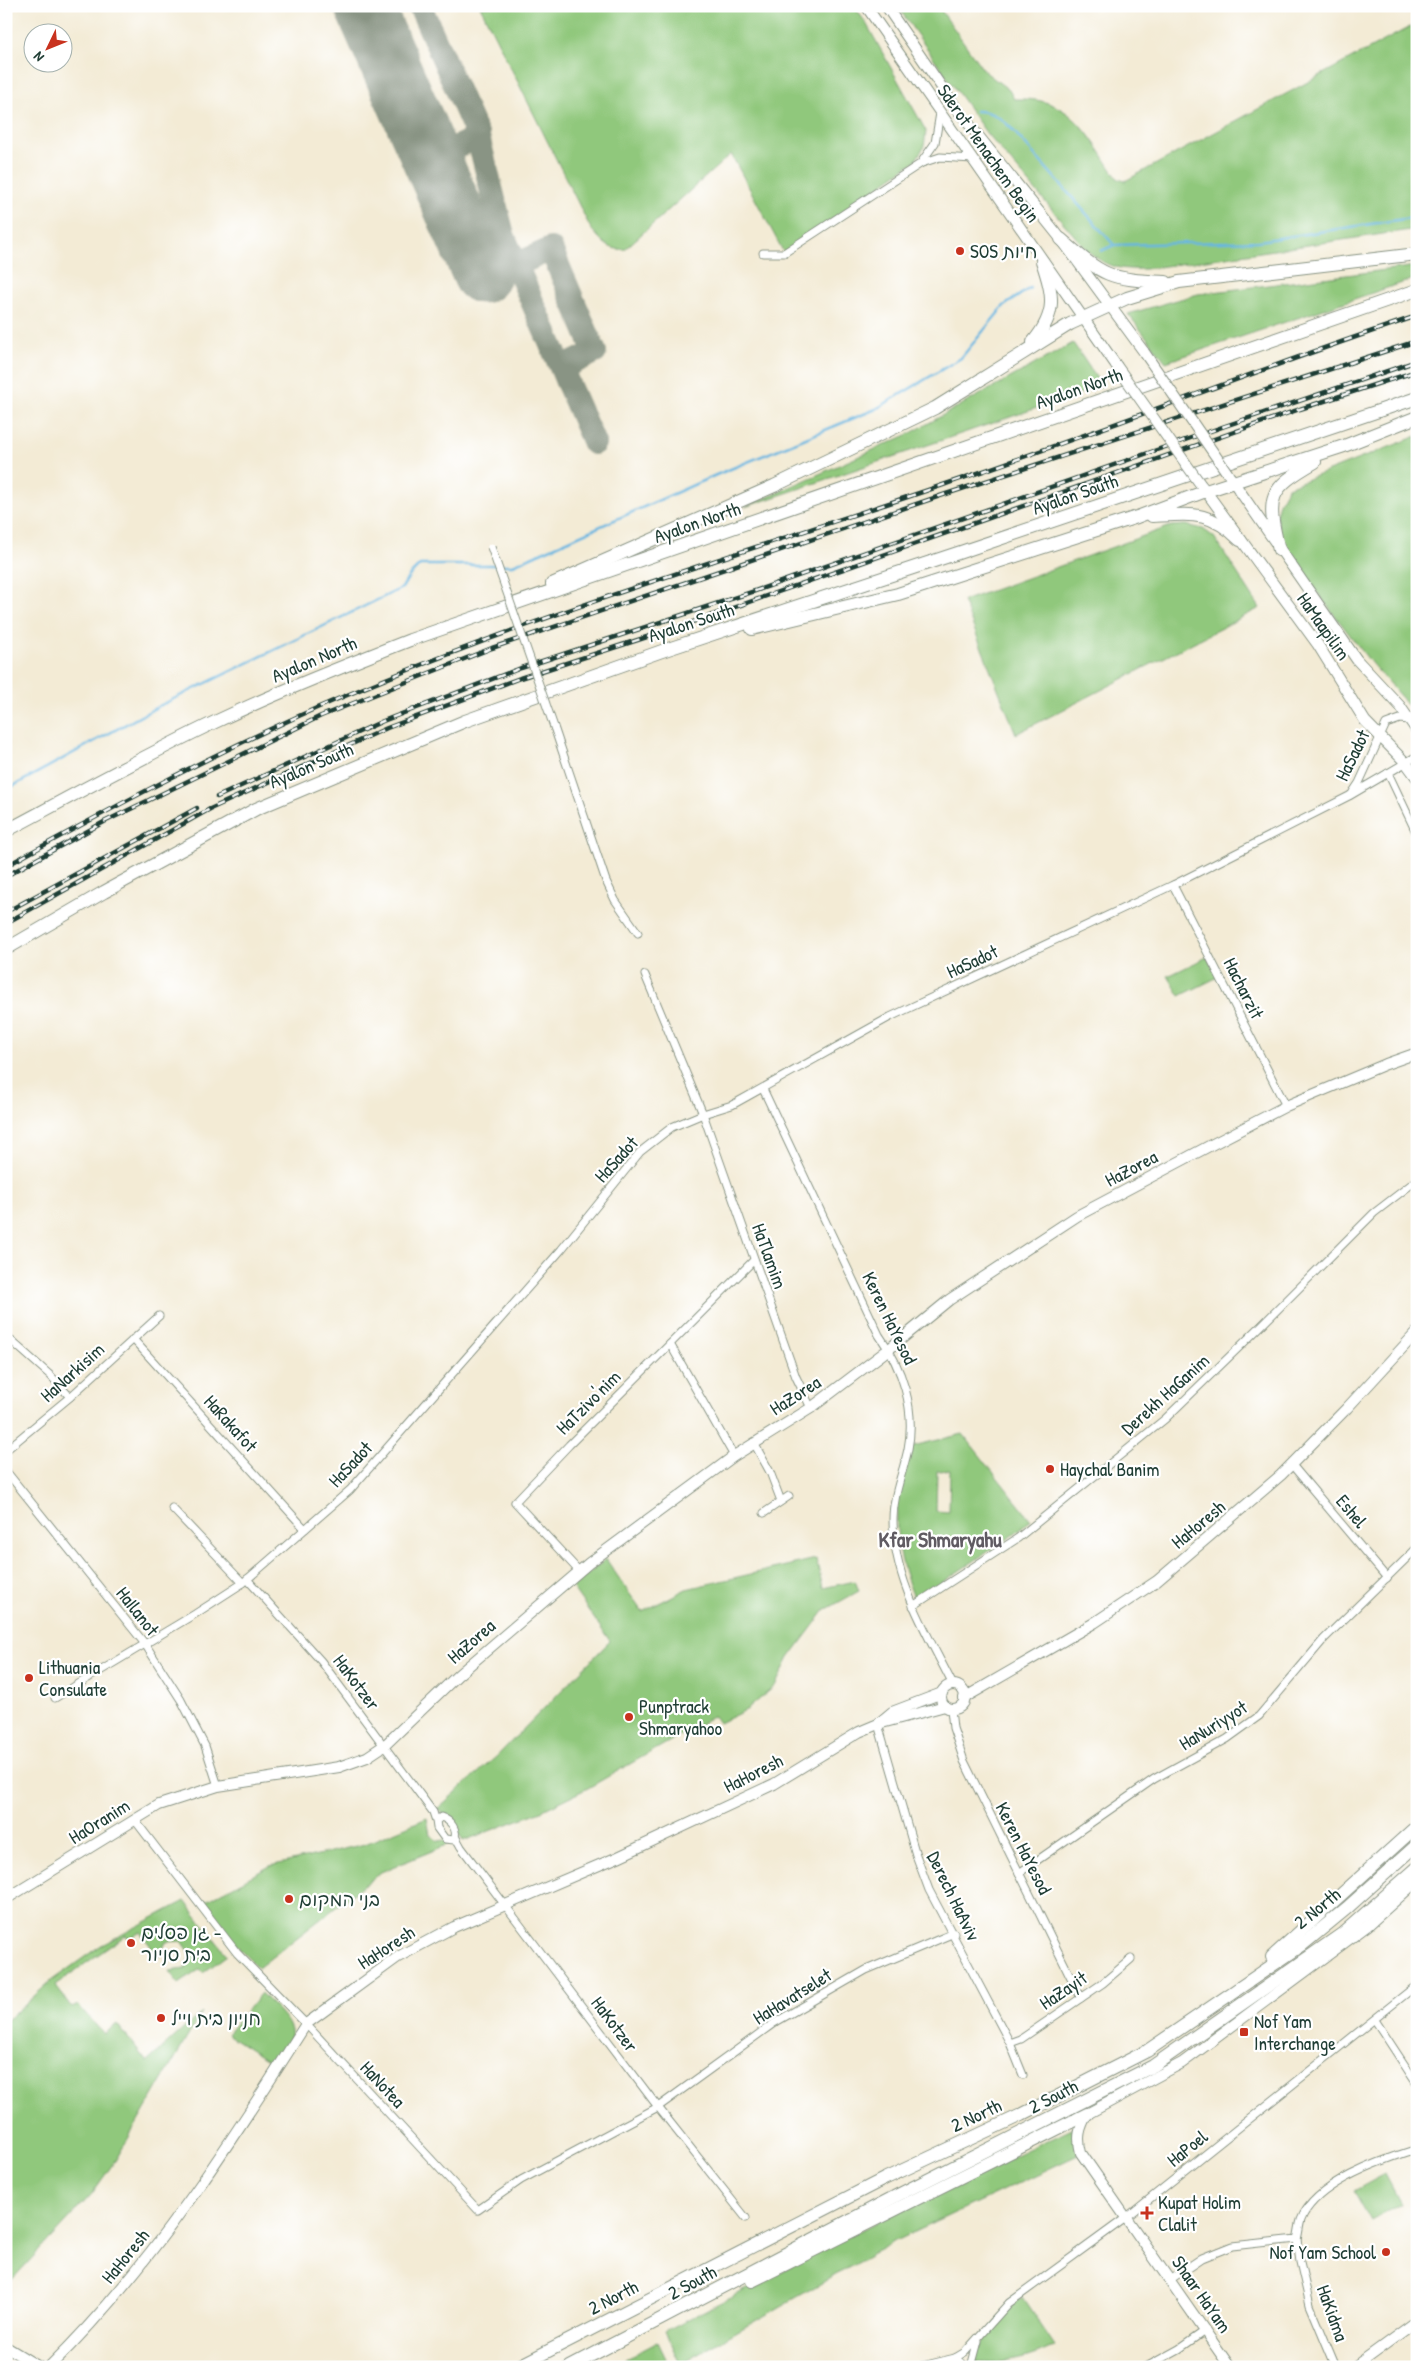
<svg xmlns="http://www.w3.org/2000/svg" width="1423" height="2373" font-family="'Patrick Hand','Playpen Sans Hebrew',sans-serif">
	<rect width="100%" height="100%" fill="#fff"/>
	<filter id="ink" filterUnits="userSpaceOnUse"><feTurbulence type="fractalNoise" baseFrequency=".02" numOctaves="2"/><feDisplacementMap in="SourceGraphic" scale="10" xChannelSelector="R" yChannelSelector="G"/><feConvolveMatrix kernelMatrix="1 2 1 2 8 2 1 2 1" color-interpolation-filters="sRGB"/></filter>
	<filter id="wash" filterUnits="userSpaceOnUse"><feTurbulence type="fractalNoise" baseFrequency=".0096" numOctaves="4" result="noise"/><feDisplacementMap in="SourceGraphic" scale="20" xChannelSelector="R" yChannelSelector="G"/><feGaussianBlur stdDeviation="1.12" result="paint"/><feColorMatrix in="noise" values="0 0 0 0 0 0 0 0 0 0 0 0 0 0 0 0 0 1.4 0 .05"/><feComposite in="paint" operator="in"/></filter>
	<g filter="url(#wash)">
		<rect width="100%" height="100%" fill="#f3ebd5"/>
		<g fill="#90c87b" stroke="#588258" fill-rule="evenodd">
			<path d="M480 6H854L866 23 926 131 924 147 915 161 784 253 731 154 625 249C608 251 602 241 591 229Z"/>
			<path d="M897 6H938L984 71 1009 90 1014 99C1023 99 1033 99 1041 101 1080 110 1097 149 1118 179L1125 181 1417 23V229L1145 269C1118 270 1105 267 1085 248L987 134Z"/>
			<polygon points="1417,266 1417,278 1166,362 1128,314 1198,294"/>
			<polygon points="1073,343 1102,386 745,507 909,434"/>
			<polygon points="1417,436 1417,715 1372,664 1284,549 1276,515 1279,503 1288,487"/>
			<polygon points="1186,525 1203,529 1214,537 1260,608 1016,734 963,601 1171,526"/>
			<polygon points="1207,957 1218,977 1180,996 1168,976"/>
			<path d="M963 1434 1031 1520 1015 1534 915 1600C892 1545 890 1502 913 1446ZM950 1470 949 1512 936 1511 937 1471Z"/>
			<polygon points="606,1559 642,1612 686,1589 816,1559 823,1588 855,1581 859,1591 825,1610 789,1658 775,1686 748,1709 719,1723 714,1716 588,1788 539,1812 463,1841 453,1822 437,1809 496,1757 610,1641 572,1587"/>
			<polygon points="427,1818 430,1835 438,1841 443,1840 449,1844 381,1872 258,1968 241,1951 204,1902 270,1866 365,1844"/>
			<polygon points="185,1901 227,1955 203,1973 199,1970 179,1984 169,1971 185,1969 191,1954 182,1941 166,1942 159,1957 140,1932 129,1939 126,1935 55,1985 72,2008 78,2005 104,2034 117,2024 147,2062 202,2012 115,2161 91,2195 6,2286 6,2021 51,1981 100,1946"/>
			<path d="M261 1993C270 2003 295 2023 291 2037 288 2046 279 2056 273 2064L227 2034Z"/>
			<polygon points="1074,2127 1074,2141 1078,2155 897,2240 680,2364 665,2331 882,2219"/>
			<polygon points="1385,2174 1401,2204 1371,2221 1354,2191"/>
			<path d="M1022 2297 1055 2346C1028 2359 1005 2365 975 2361 985 2334 999 2315 1022 2297Z"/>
			<polygon points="658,2342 670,2367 610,2367"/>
		</g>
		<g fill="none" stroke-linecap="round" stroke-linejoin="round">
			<g stroke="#66b6e1" stroke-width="2.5">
				<path d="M976 111C991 111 1000 117 1010 127L1114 245"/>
				<polyline points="1101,251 1114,245 1259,241 1417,217"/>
				<polyline points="6,790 159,706 402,588 409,576 420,565 513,565 716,475 876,409 961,358 1004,306 1030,288"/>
			</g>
			<g stroke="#899484" stroke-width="24">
				<polyline points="420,6 478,137 503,235 594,443"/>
				<polyline points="431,159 478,137"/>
				<polyline points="482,274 507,269 551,249 595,352 562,368 567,382"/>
			</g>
			<polyline stroke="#899484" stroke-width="59" points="364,6 482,274"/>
		</g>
	</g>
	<g filter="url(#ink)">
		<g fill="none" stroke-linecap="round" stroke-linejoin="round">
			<defs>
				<g id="street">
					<polyline points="922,163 940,157 973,159"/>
					<polyline points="763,253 784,253 920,164 935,143 940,113"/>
					<polyline points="554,727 606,881 615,900 638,933"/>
					<polyline points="1388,773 1417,834"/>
					<polyline points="1353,792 1359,783 1386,724 1400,719 1417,721"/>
					<polyline points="1173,885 1286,1106"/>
					<polyline points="645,975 703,1114 796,1377 811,1408"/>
					<path d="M763 1089 879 1335C902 1367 916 1409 908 1449 903 1473 893 1495 893 1519 893 1580 927 1633 953 1685"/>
					<polyline points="6,1336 51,1376 70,1397"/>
					<polyline points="133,1339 305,1529"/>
					<polyline points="670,1344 734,1456"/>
					<polyline points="754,1443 770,1472 781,1501"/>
					<polyline points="6,1450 70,1397 159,1316"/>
					<polyline points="1292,1465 1387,1578"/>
					<polyline points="6,1471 145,1644 181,1700 205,1746 218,1786"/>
					<polyline points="172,1508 243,1583"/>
					<polyline points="764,1513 789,1496"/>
					<polyline points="579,1571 515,1502 569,1445 754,1260"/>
					<polyline points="247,1579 321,1661 433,1812 436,1821"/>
					<polyline points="913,1606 1018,1538 1165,1419 1261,1326 1374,1213 1417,1180"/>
					<polyline points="55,1698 195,1614 243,1583 350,1490 561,1250 640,1152 672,1127 703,1114 732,1105 890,1017 1173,885 1349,796 1417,756"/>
					<polyline points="951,1709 953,1728 964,1761 1081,1998"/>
					<polyline points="878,1724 916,1855 929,1890 1010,2043 1023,2075"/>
					<path d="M441 1817C450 1820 459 1830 454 1840L445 1839 437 1828 436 1821Z"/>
					<polyline points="134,1819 237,1953 306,2024 478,2210 521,2180 658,2107 774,2023 866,1970 954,1933"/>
					<polyline points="456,1838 461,1847 658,2107 746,2218"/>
					<polyline points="1019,1873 1154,1779 1227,1739 1259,1716 1324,1639 1417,1548"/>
					<polyline points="1375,2020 1417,2084"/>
					<polyline points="1010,2043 1021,2039 1103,1983 1131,1959"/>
					<polyline points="1297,2239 1300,2262 1310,2305 1336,2367"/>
					<path d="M1171 2279 1202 2258 1232 2246 1297 2239C1299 2233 1299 2226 1301 2220 1315 2183 1382 2160 1417 2149"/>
					<polyline points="955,2358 967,2367"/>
					<polyline points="918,2367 955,2358 965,2352 1009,2303 1127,2217 1417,1985"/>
					<polyline points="971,2367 978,2341"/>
					<polyline points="1146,2367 1179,2349 1206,2330"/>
				</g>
				<g id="secondary">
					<polyline points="866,6 1116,365"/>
					<polyline points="886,6 956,108 1061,239 1144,352"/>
					<polyline points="1230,477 1357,660 1400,706 1417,731"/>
					<polyline points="1202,486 1318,645 1365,721 1406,763 1417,778"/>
					<circle cx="953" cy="1697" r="12"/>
					<polyline points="964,1698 1094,1623 1157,1581 1281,1475 1347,1408 1417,1332"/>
					<polyline points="880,1722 892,1712 942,1693"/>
					<polyline points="6,1899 159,1805 218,1786 339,1767 367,1757 385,1745 458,1675 589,1563 734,1456 811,1408 889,1349 949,1300 1077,1216 1213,1144 1286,1106 1386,1064 1417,1053"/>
					<polyline points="6,2347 39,2367"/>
					<path d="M49 2367C152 2266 229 2145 306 2024L313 2019 398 1957 454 1927 618 1857 774 1784 859 1732 878 1724 945 1706"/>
					<path d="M1230 2367 1081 2153C1077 2137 1079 2129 1087 2114L1182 2063 1367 1926 1417 1881"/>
					<polyline points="1354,2367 1417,2321"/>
				</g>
				<g id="highway">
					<path d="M1061 239C1104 277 1108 279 1166 282"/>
					<path d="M1033 342C1058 312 1053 295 1042 261"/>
					<path d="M1152 516C1191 514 1210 510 1240 540"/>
					<path d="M1279 550C1266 497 1268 489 1315 462"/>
					<polyline points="552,584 774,486 935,408 1070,324 1127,298 1179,282 1417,254"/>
					<polyline points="752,629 898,594 1137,517 1206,491 1344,446 1417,417"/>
					<path d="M6 831C75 794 144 756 215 722 278 692 344 666 410 640L1417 290"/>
					<polyline points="6,949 104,892 256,809 465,721 662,651 958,553 1417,398"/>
					<polyline points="1272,1957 1417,1826"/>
					<polyline points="752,2281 1087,2114"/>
					<polyline points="517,2367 884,2179 1021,2115 1147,2051 1302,1945 1347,1908 1417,1845"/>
					<polyline points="569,2367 898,2195 1153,2066 1342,1934 1417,1868"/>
				</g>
			</defs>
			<use href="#street" stroke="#899484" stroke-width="9"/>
			<use href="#secondary" stroke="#899484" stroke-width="12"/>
			<use href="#highway" stroke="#899484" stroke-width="14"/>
			<use href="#street" stroke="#fff" stroke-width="7"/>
			<use href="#secondary" stroke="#fff" stroke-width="10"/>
			<use href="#highway" stroke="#fff" stroke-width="12"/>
			<defs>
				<g id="rail">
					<polyline points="217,797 383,721 521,668 755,591 1225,426 1417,361"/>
					<path d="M6 866C108 810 212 754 319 707 521 619 734 556 943 485 1102 431 1258 369 1417 316"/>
					<polyline points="6,876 104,822 321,716 492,648 943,495 1417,341"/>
					<polyline points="6,912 197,808"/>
					<polyline points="6,923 210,809 387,728 520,678 681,626 1300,409 1417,371"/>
				</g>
			</defs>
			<use href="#rail" stroke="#1f3d34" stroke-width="4.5"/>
			<use href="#rail" stroke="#fff" stroke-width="2.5" stroke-dasharray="8" stroke-linecap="butt"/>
			<defs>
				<polyline id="street-bridge" points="491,547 554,727"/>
				<g id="secondary-bridge">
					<polyline points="1144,352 1228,474"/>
					<polyline points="1116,365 1201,485"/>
				</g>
			</defs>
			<use href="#street-bridge" stroke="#899484" stroke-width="9" stroke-linecap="butt"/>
			<use href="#secondary-bridge" stroke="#899484" stroke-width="12" stroke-linecap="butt"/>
			<use href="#street-bridge" stroke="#fff" stroke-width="7"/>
			<use href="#secondary-bridge" stroke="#fff" stroke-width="10"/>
		</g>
	</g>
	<g fill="#c8321e" stroke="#fff" stroke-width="2">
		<circle cx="960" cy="251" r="5"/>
		<circle cx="1050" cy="1469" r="5"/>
		<circle cx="29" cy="1678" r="5"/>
		<circle cx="629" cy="1717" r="5"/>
		<circle cx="289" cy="1899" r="5"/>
		<circle cx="131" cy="1943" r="5"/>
		<circle cx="161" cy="2018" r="5"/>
		<rect x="1239" y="2027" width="10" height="10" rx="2.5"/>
		<path d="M1144.5 2205.5h5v5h5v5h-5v5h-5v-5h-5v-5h5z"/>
		<circle cx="1386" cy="2252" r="5"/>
	</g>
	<g text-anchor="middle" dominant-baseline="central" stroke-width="4.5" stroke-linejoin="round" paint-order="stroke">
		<g font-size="19" fill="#1f3d34" stroke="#fff">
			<text transform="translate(989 153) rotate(55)">Sderot Menachem Begin</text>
			<text transform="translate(1079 388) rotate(-19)">Ayalon North</text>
			<text transform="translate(1075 494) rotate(-19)">Ayalon South</text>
			<text transform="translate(697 522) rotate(-19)">Ayalon North</text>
			<text transform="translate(691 622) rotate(-18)">Ayalon South</text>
			<text transform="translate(1324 626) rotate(55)">HaMaapilim</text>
			<text transform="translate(314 659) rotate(-23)">Ayalon North</text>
			<text transform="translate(1352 755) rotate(-64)">HaSadot</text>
			<text transform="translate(311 765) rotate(-23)">Ayalon South</text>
			<text transform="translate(972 961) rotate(-25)">HaSadot</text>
			<text transform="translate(1244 988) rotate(63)">Hacharzit</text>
			<text transform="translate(616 1159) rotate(-48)">HaSadot</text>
			<text transform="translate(1131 1168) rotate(-28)">HaZorea</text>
			<text transform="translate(770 1256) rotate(70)">HaTlamim</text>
			<text transform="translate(890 1318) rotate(64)">Keren HaYesod</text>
			<text transform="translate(72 1372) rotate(-42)">HaNarkisim</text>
			<text transform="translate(1165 1394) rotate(-42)">Derekh HaGanim</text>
			<text transform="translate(795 1395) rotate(-33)">HaZorea</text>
			<text transform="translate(588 1402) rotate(-45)">HaTzivo'nim</text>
			<text transform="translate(231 1423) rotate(48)">HaRakafot</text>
			<text transform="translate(350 1464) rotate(-47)">HaSadot</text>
			<text transform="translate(1352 1511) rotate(50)">Eshel</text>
			<text transform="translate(1198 1524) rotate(-40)">HaHoresh</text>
			<text transform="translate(138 1611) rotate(52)">HaIlanot</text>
			<text transform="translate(471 1641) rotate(-41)">HaZorea</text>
			<text transform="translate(357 1682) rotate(53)">HaKotzer</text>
			<text transform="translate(1213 1725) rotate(-32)">HaNuriyyot</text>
			<text transform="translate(753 1773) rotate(-27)">HaHoresh</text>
			<text transform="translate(99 1821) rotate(-32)">HaOranim</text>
			<text transform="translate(1024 1848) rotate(63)">Keren HaYesod</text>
			<text transform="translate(954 1896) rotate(64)">Derech HaAviv</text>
			<text transform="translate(1317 1908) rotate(-39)">2 North</text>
			<text transform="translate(386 1947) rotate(-33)">HaHoresh</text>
			<text transform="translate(1063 1990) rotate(-34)">HaZayit</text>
			<text transform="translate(792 1996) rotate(-32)">HaHavatselet</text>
			<text transform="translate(615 2024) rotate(53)">HaKotzer</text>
			<text transform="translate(383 2084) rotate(47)">HaNotea</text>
			<text transform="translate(1053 2096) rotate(-27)">2 South</text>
			<text transform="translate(976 2115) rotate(-25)">2 North</text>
			<text transform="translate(1187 2148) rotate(-39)">HaPoel</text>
			<text transform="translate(125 2256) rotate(-51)">HaHoresh</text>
			<text transform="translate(692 2282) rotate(-28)">2 South</text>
			<text transform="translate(1202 2294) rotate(55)">Shaar HaYam</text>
			<text transform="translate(613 2297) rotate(-27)">2 North</text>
			<text transform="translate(1333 2313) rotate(70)">HaKidma</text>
		</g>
		<g font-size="19" fill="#1f3d34" stroke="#fff" text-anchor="start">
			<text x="970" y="251">SOS חיות</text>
			<text x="1060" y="1469">Haychal Banim</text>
			<text x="39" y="1667">Lithuania<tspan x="39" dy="22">Consulate</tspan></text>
			<text x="639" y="1706">Punptrack<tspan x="639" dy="22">Shmaryahoo</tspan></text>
			<text x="299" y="1899">בני המקום</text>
			<text x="141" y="1932">גן פסלים -<tspan x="141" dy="22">בית סניור</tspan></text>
			<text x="171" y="2018">חניון בית וייל</text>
			<text x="1254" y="2021">Nof Yam<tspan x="1254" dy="22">Interchange</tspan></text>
			<text x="1158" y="2202">Kupat Holim<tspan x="1158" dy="22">Clalit</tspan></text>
			<text x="1376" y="2252" text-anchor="end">Nof Yam School</text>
		</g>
		<g font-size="21" font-weight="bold" fill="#605b62" stroke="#fff">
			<text x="940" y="1539">Kfar Shmaryahu</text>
		</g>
	</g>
	<rect width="1423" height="2373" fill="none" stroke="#fff" stroke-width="25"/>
	<g transform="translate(48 48) rotate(227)"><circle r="24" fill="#ffffff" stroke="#a5b1ae"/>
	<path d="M0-4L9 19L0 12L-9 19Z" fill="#c8321e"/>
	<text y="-8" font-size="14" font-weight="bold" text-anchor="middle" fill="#1f3d34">N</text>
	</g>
</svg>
